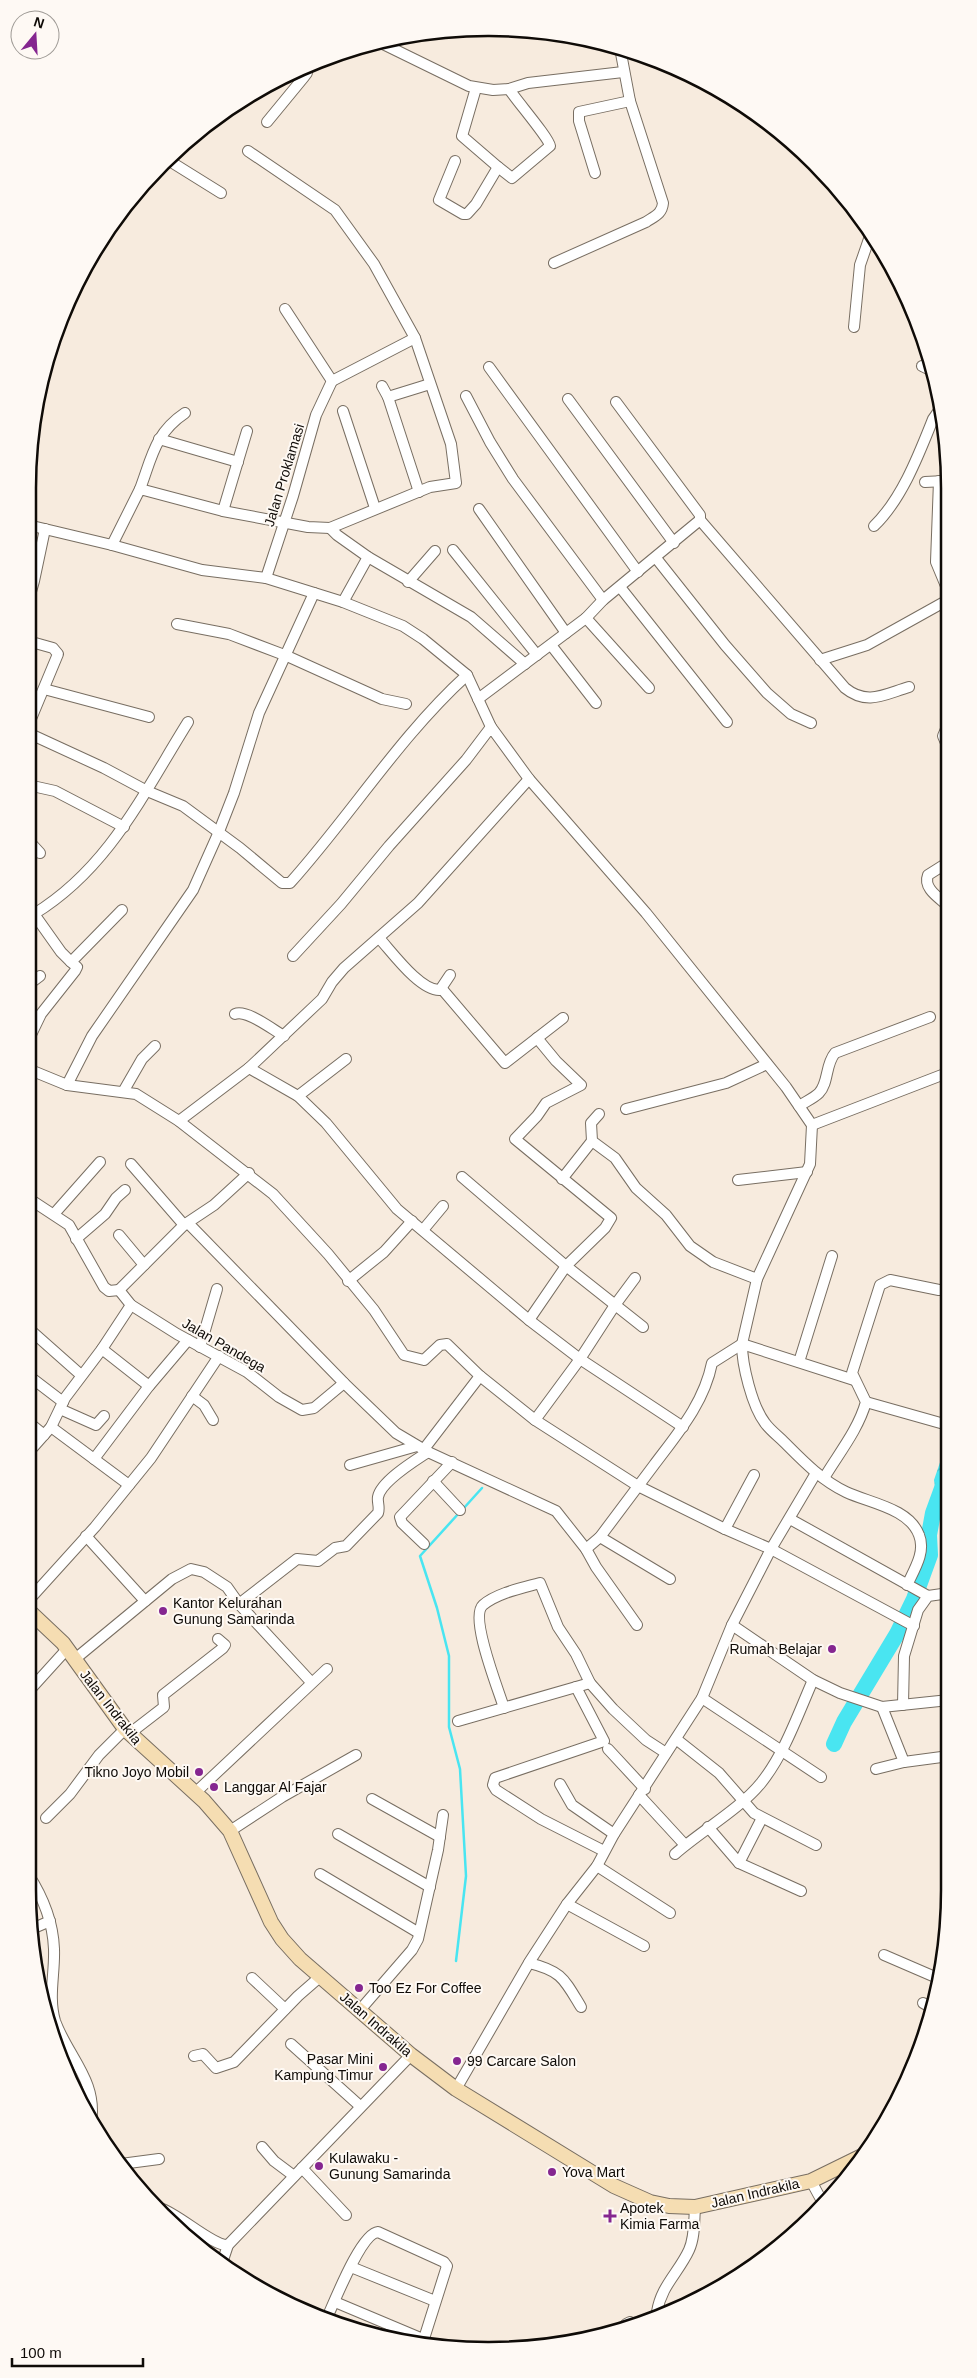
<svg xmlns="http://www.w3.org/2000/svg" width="977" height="2378" font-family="Arial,sans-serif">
	<defs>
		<pattern id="water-waves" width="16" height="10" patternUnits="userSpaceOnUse" patternTransform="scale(1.25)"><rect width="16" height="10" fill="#49e5f1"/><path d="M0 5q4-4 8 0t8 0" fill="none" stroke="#3fc3cd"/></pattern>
	</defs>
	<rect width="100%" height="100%" fill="#f7ebde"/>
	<polygon fill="url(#water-waves)" points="948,1439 948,1491 937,1502 934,1480"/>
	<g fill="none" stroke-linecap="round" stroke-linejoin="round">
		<g stroke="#49e5f1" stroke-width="2.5">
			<polyline points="463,1509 482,1488"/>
			<polyline points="456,1961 466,1876 460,1769 449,1727 449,1656 437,1608 420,1556 459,1513"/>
		</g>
		<polyline stroke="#49e5f1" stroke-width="16" points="834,1744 844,1722 897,1634 914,1599 930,1555 929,1535 933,1513 948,1472"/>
		<defs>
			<g id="street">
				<polyline points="379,42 469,86 493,90 509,89 528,83 623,72"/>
				<polyline points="476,88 462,136 498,167"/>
				<polyline points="267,122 304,77 307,73 306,67"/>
				<polyline points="248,151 335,210 374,264 415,338 332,381"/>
				<polyline points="168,160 221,193"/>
				<path d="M455 161 439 200 463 214H467L476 204 498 167 512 178 550 146C549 138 516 100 509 89"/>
				<polyline points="595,173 579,121 579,112 630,101"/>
				<path d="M554 263 646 222C655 216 662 214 663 203L630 101 620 48"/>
				<polyline points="285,309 332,381"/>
				<polyline points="854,327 860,265 869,239"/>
				<polyline points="922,366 930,370"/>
				<polyline points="489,367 638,572"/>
				<polyline points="382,386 388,397 419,492"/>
				<polyline points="466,396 490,442 513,479 603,600"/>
				<polyline points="388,397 430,384"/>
				<polyline points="568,399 674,543"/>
				<path d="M616 402 700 515V520L845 688C867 706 885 694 909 687"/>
				<polyline points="343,411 375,508"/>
				<polyline points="159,439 238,462"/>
				<polyline points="939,481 936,562 946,586"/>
				<polyline points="925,482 945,481"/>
				<path d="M140 489C152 457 155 433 185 413"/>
				<polyline points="479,509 566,633"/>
				<polyline points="223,511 247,431"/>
				<polyline points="28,525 112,545 202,570 266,578 343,602 403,626 423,639 467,675 491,727"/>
				<path d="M874 526C902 499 919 454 933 419L940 409"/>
				<polyline points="330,528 337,535 368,557 471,617 525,664"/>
				<polyline points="112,545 140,489 223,511 308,527 330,528 430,487 456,483 451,444 415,338"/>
				<polyline points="453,550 537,655"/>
				<polyline points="656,558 725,645 767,693 791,714 811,723"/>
				<polyline points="266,578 293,496 316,415 332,381"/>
				<polyline points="408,582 435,551"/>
				<polyline points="620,587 727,722"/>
				<polyline points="28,602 34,581 45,529"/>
				<polyline points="343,602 368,557"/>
				<polyline points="586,618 649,688"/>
				<polyline points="177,624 229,634 287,656 382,699 406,704"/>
				<polyline points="28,641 53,648 58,654 28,726"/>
				<polyline points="551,645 596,703"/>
				<polyline points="820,660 867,645 946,601"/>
				<polyline points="44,689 149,717"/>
				<polyline points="478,699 586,618 603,600 700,520"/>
				<polyline points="946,729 943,736 946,743"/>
				<path d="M28 733 104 768 147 791 183 806 240 848 282 883H290C351 815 399 737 467 675"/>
				<polyline points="28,785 55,791 124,827"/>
				<polyline points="28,840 40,853"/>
				<path d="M947 863 928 875C923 888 938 897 947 905"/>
				<path d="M28 909 34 914C109 868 143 794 188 722"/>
				<polyline points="34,914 61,952 71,962 122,910"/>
				<path d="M379 938C392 952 420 991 440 990L450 975"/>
				<path d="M293 956 341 904 389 846 466 760 491 727 529 779 646 913 786 1087 812 1125 810 1164 757 1279 742 1344C742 1365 752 1406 765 1423 770 1430 778 1436 784 1442 803 1461 821 1480 846 1492 869 1503 909 1508 919 1535 926 1552 914 1570 907 1585"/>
				<polyline points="28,985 40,976"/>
				<polyline points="442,989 505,1063 563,1018"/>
				<path d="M235 1014C247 1009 273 1030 284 1036"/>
				<polyline points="28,1041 41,1014 75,971 77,967 71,962"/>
				<polyline points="249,1068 322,999 332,982 344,968 418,903 529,779"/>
				<polyline points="28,1069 67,1085 136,1094 179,1121 273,1194 328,1254 374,1310 404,1355 424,1360 440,1345 447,1344 480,1376 535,1420 638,1486 725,1529 771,1549 914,1626"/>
				<polyline points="67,1085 92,1036 193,890 218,834 234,793 259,713 314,593"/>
				<polyline points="123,1092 142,1059 155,1046"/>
				<polyline points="298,1096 346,1059"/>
				<path d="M799 1106C805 1102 814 1098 819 1093 829 1082 825 1065 835 1053L930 1017"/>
				<polyline points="626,1109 726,1083 767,1064"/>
				<polyline points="599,1114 591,1123 592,1141 615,1158 636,1188 666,1215 690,1246 713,1262 757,1279"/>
				<polyline points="179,1121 249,1068 298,1096 326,1123 397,1209 529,1320 580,1359 683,1427"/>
				<polyline points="812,1125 947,1073"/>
				<polyline points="131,1164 184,1225"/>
				<polyline points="249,1173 214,1205 184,1225 119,1290 131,1305 177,1334 247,1372 279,1397 302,1410 314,1408 344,1383"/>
				<polyline points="462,1177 566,1266 643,1327"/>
				<polyline points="562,1179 592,1141"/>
				<polyline points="738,1180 807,1172"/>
				<polyline points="31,1200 69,1225 104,1287 109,1291 119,1290"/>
				<polyline points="54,1214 100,1162"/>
				<polyline points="188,1223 344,1383 396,1433 428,1452 556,1511 586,1549 596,1567 637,1625"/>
				<polyline points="423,1230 443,1206"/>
				<polyline points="119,1235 144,1265"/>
				<polyline points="76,1239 105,1214 116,1198 125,1190"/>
				<polyline points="348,1281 384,1252 412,1221"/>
				<polyline points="529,1320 566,1266 605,1228 611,1218 515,1139 537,1116 546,1103 581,1085 556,1061 537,1038"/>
				<polyline points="28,1328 81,1375"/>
				<polyline points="200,1347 217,1289"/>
				<polyline points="102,1349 149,1386"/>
				<polyline points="799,1362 832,1256"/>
				<polyline points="29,1376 63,1402"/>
				<polyline points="192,1396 204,1405 213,1420"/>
				<polyline points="866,1402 944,1424"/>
				<polyline points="60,1409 96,1425 104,1416"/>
				<polyline points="535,1420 580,1359 615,1305 635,1278"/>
				<polyline points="28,1422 44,1435"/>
				<polyline points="51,1427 129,1485"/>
				<polyline points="424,1449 480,1376"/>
				<polyline points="28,1453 51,1427 65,1398 102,1349 131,1305"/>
				<polyline points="94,1459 149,1386 188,1340"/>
				<polyline points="350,1465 417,1446"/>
				<path d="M824 1478C839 1453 858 1430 866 1402L852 1373 880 1285 890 1280 939 1290"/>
				<polyline points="433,1481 460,1510"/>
				<polyline points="790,1519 928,1596"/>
				<polyline points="725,1529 754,1475"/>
				<polyline points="86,1536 145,1601"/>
				<polyline points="600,1537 670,1579"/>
				<polyline points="424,1544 402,1523 400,1517 452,1462"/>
				<path d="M586 1549 600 1537C618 1513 636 1489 654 1465 678 1433 704 1403 712 1363L742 1344 854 1380"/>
				<polyline points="28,1601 95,1527 151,1458 219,1356"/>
				<path d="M239 1604 297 1559 318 1561 335 1548 346 1546 378 1513C380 1507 377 1502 378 1497 381 1481 416 1460 428 1452"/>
				<polyline points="732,1625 813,1680 840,1693 882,1707 949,1700"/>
				<polyline points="75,1659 172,1579 191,1569 204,1572 227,1587 239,1604 311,1682"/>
				<polyline points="576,1687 604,1741 495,1778 493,1785 496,1790 541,1819 604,1851"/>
				<polyline points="28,1692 67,1649"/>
				<polyline points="702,1698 821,1777"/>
				<polyline points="903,1705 904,1656 918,1610 928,1596 949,1593"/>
				<polyline points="882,1707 904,1762 949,1756"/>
				<path d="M504 1708C499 1691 469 1617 483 1605 497 1593 522 1588 540 1583L558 1627 576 1654 590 1683 613 1709 646 1740 666 1753"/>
				<polyline points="458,1721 590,1683"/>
				<polyline points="129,1734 164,1707 163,1695 223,1648 225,1645 218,1639"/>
				<polyline points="676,1739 719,1773 754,1813 816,1845"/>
				<polyline points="608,1749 645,1789"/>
				<polyline points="876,1769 904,1762"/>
				<polyline points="560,1784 572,1805 614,1834"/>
				<polyline points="195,1793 327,1669"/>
				<polyline points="639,1795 685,1845"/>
				<polyline points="372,1799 440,1837"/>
				<polyline points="46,1818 70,1794 99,1755 125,1729"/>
				<polyline points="708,1827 739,1863 801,1891"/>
				<polyline points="230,1831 282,1797 356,1755"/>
				<polyline points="338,1834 430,1887"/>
				<path d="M675 1854C701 1831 740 1809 761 1783 785 1753 798 1714 813 1680"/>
				<polyline points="739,1863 762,1818"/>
				<polyline points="597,1866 670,1913"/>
				<path d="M28 1874C43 1897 53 1921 54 1949 55 1973 48 1997 55 2021 68 2057 98 2081 91 2123"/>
				<polyline points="320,1874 419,1933"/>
				<polyline points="567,1904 644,1946"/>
				<polyline points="34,1928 50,1921"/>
				<polyline points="884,1955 935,1977"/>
				<path d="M529 1963C562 1971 564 1979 581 2007"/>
				<polyline points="252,1978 285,2009"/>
				<polyline points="923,2003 930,2007"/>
				<polyline points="360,2010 412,1950 418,1939 438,1850 443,1815"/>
				<polyline points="291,2044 360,2106"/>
				<polyline points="194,2056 203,2054 216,2068 234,2062 298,1996 321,1976"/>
				<polyline points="456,2089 530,1961 567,1904 597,1866 614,1834 702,1698 732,1625 771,1549 816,1473"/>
				<polyline points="262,2147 274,2161 294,2176"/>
				<polyline points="121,2164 159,2159"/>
				<polyline points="302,2168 346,2215"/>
				<polyline points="811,2181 823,2203"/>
				<path d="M160 2208C179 2214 214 2247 228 2245"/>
				<polyline points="223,2260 228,2245 411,2055"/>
				<polyline points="351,2267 435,2301"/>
				<polyline points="335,2302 423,2339"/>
				<path d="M657 2312C661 2286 679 2272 689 2250 695 2237 694 2220 695 2207"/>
				<path d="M326 2320C334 2303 361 2233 378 2232L444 2262 447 2266 422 2345"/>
				<polyline points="626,2324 630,2322"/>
			</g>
			<polyline id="secondary" points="28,1610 63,1643 125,1729 204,1801 230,1831 271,1922 282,1939 300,1959 411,2055 456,2089 614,2186 650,2202 669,2206 695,2207 811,2181 862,2156"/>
		</defs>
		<use href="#street" stroke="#786e62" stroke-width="12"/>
		<use href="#secondary" stroke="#786e62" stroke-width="16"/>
		<use href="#street" stroke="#fff" stroke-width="10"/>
		<use href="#secondary" stroke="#f5ddb2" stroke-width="14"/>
	</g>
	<g fill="#852690" stroke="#fef9f4" stroke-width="2">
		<circle cx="163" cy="1611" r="5"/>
		<circle cx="832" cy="1649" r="5"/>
		<circle cx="199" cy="1772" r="5"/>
		<circle cx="214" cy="1787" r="5"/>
		<circle cx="359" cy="1988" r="5"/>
		<circle cx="457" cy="2061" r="5"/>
		<circle cx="383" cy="2067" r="5"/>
		<circle cx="319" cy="2166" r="5"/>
		<circle cx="552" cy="2172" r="5"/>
		<path d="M607.5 2208.5h5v5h5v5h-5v5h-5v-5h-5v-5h5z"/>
	</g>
	<g text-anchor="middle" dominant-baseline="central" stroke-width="4" stroke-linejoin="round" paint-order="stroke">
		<g font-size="14" fill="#0f0b07" stroke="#fef9f4">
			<text transform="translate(284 475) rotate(-73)">Jalan Proklamasi</text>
			<text transform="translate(224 1345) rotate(30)">Jalan Pandega</text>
			<text transform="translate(111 1707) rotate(52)">Jalan Indrakila</text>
			<text transform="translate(376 2024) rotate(41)">Jalan Indrakila</text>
			<text transform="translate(755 2193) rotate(-13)">Jalan Indrakila</text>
		</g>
		<g font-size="14" fill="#0f0b07" stroke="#fef9f4" text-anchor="start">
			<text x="173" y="1603">Kantor Kelurahan<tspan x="173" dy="16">Gunung Samarinda</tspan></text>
			<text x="822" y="1649" text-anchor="end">Rumah Belajar</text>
			<text x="189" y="1772" text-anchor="end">Tikno Joyo Mobil</text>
			<text x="224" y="1787">Langgar Al Fajar</text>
			<text x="369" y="1988">Too Ez For Coffee</text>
			<text x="373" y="2059" text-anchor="end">Pasar Mini<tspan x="373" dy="16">Kampung Timur</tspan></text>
			<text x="467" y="2061">99 Carcare Salon</text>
			<text x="329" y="2158">Kulawaku -<tspan x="329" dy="16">Gunung Samarinda</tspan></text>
			<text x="562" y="2172">Yova Mart</text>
			<text x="620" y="2208">Apotek<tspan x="620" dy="16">Kimia Farma</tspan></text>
		</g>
	</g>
	<path d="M0 0H977V2378H0ZM488 36H489A452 452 0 0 1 941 488V1890A452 452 0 0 1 489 2342H488A452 452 0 0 1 36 1890V488A452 452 0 0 1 488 36Z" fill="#fef9f4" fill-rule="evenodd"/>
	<path fill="none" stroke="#0f0b07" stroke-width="2.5" d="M488 36H489A452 452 0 0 1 941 488V1890A452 452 0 0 1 489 2342H488A452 452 0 0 1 36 1890V488A452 452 0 0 1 488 36Z"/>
	<g transform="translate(35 35) rotate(18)"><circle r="24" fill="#fef9f4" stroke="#9e9a95"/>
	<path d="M0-4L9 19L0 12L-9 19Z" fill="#852690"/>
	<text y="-8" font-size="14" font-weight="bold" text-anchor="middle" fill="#0f0b07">N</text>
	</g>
	<path d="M12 2358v8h131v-8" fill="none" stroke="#0f0b07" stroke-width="2.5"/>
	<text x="20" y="2358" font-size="15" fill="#0f0b07" stroke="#fef9f4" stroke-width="4" paint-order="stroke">100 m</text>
</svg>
